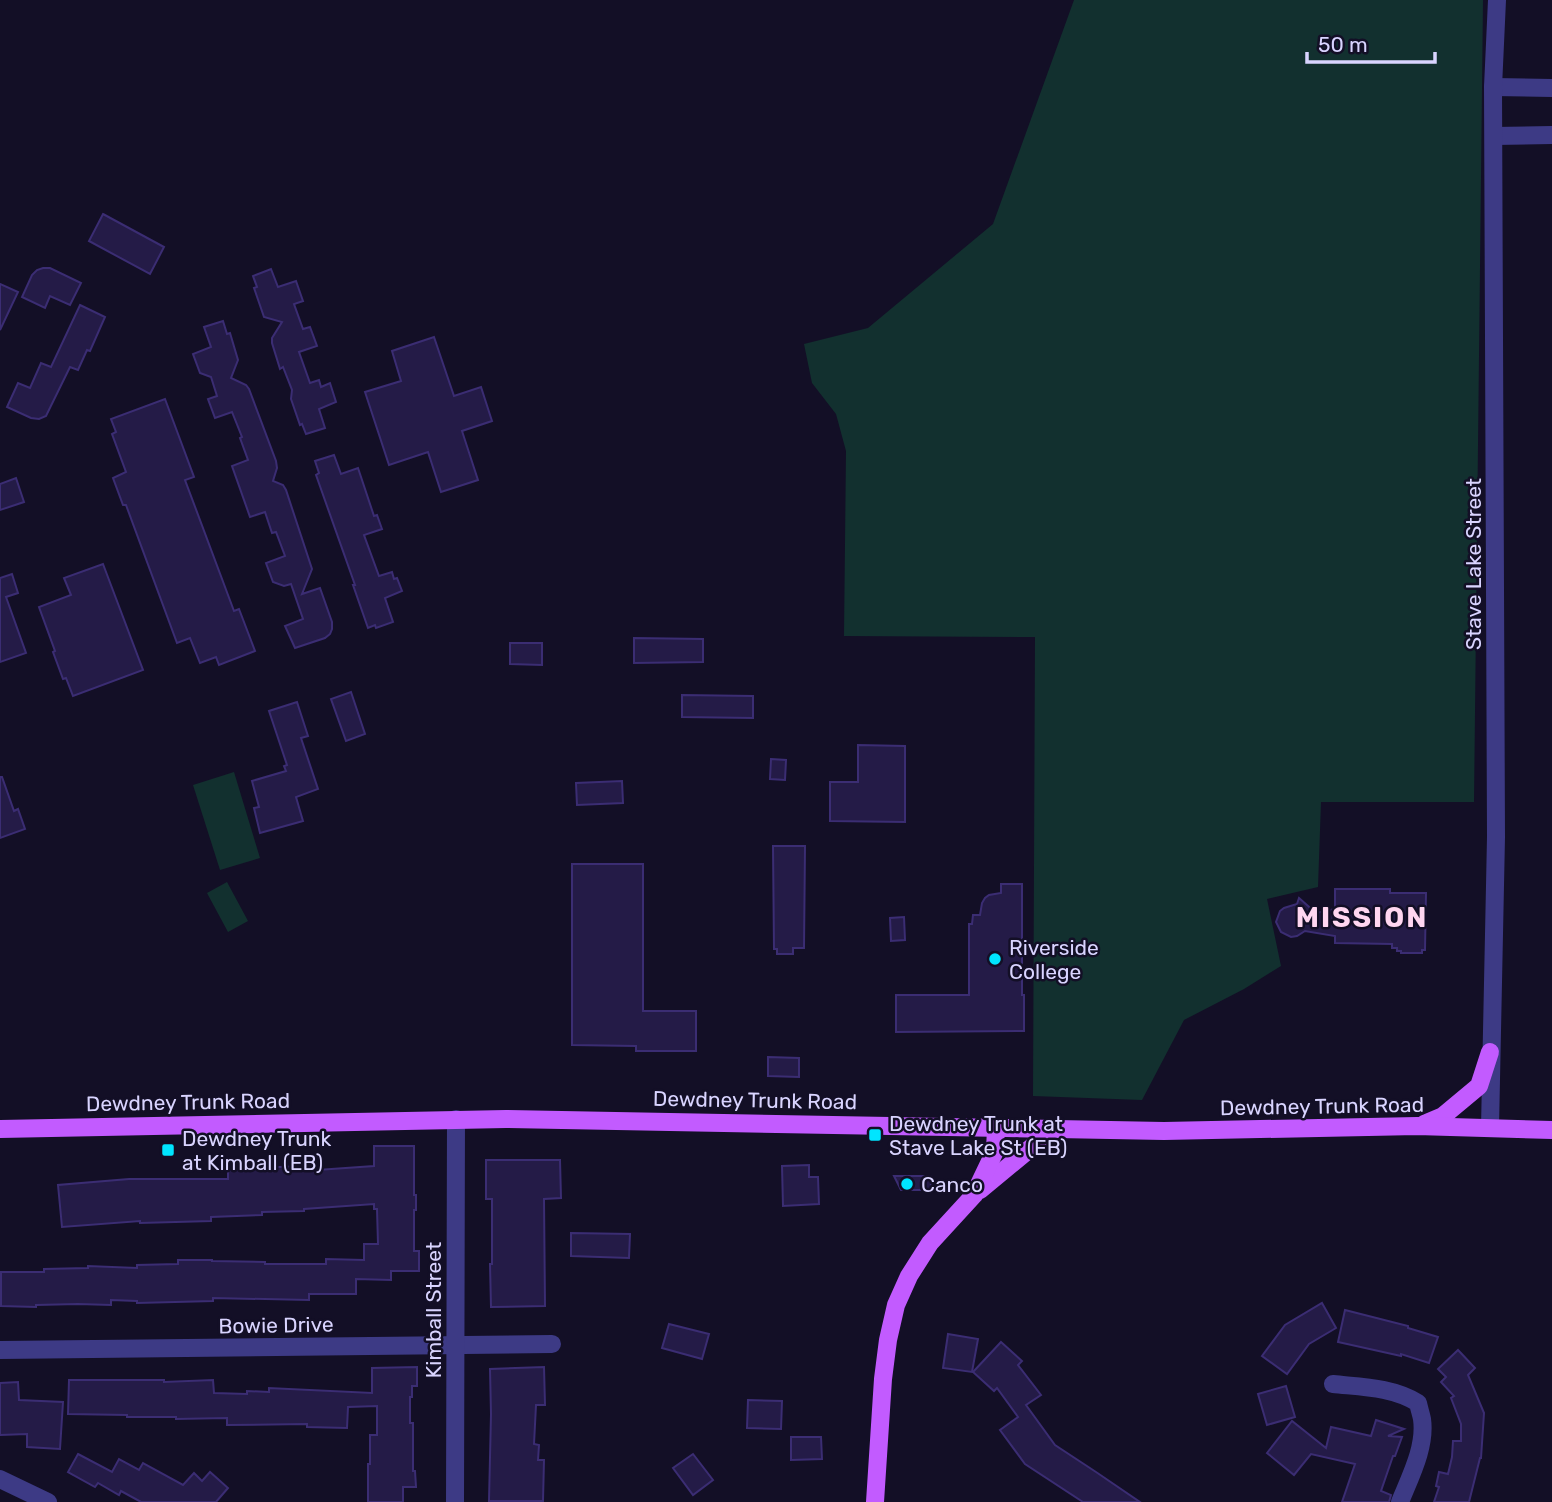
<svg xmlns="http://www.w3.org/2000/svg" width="1552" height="1502" font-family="Rubik,sans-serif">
	<rect width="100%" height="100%" fill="#130f26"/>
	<g fill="#12302f">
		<polygon points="1074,0 1483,0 1474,802 1321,802 1318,887 1267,899 1281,966 1244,989 1184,1020 1142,1100 1033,1096 1035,637 844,636 846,451 836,414 812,383 804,344 868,328 993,224"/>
		<polygon points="234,772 260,858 220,870 193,785"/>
		<polygon points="227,882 248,921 228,932 207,893"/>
	</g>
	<g fill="#241b47" stroke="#3b2d73" stroke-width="2">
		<polygon points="103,214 164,247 150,274 89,241"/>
		<polygon points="43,268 50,268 81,283 70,305 50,296 45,308 22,297 32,275 37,270"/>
		<polygon points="271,269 278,287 296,281 303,301 294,304 303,329 310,327 317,346 299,352 310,383 319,380 321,387 330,383 336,402 319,409 325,428 306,434 302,424 300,425 291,399 292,390 283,367 280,369 272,343 272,338 282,322 264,317 254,288 257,287 253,276"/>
		<polygon points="0,284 18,292 0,330"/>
		<polygon points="80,305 105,317 90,351 87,350 78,370 70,367 46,416 39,419 31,418 7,407 18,383 30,388 41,363 51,367"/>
		<polygon points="223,321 227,334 230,333 238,360 231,378 246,385 249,389 276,461 277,468 273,481 283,485 286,490 312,569 302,594 320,588 332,622 332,629 330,634 325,638 295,648 285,626 303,619 291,584 284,586 273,582 266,563 285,556 276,532 272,533 265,512 250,517 232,466 248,460 240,438 242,437 232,412 215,418 208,399 217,396 211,377 200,373 193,354 211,347 204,327"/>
		<polygon points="434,337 454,396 481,387 492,421 462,431 478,480 441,492 428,452 389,465 365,392 401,381 392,351"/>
		<polygon points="165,399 194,477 185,480 234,611 239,609 255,651 219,665 216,657 200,663 190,638 177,643 126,505 123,505 113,478 126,472 112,434 116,432 111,419"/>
		<polygon points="334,455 341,474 358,468 374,516 377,515 382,529 364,535 379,576 392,572 394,579 397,578 402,591 385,598 393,622 376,628 375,625 368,628 353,585 355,585 316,475 319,473 315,461"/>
		<polygon points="16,478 24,502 0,510 0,484"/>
		<polygon points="103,564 143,670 73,696 66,678 63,679 53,652 55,651 39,607 71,595 64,578"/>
		<polygon points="12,574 18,593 6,597 26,653 0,662 0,578"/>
		<polygon points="634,638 703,639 703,662 634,663"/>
		<polygon points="510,643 542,643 542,665 510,664"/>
		<polygon points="351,692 365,734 346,741 331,699"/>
		<polygon points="682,695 753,696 753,718 682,717"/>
		<polygon points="297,702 308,736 301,738 318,789 296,797 303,821 260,833 254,808 259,807 252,781 286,771 284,766 287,765 269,711"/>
		<polygon points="858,745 905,746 905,822 830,821 830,782 858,782"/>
		<polygon points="771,759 786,760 785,780 770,779"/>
		<polygon points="0,777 2,777 14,811 18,809 25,829 0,838"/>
		<polygon points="622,781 623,803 577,805 576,783"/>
		<polygon points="773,846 805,846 804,948 793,948 793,954 777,954 777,949 774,949"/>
		<polygon points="572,864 643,864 643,1011 696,1011 696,1051 636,1051 636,1046 572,1045"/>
		<polygon points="1001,884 1022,884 1022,995 1024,995 1024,1031 896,1032 896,995 969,995 969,924 972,924 973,915 980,915 982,903 985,898 989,895 1001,893"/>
		<polygon points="1335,889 1390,889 1390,893 1426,893 1425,950 1422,950 1422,953 1401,953 1401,951 1397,951 1397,948 1392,948 1392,944 1335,943 1335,936 1305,931 1297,936 1291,937 1281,932 1276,922 1280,911 1284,908 1297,904 1299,898 1316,913 1335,909"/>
		<polygon points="904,917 905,940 891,941 890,918"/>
		<polygon points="768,1057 799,1058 799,1077 768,1076"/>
		<polygon points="374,1146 414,1146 414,1195 416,1195 416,1210 414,1210 414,1251 419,1251 419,1271 391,1271 391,1280 356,1279 356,1294 309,1294 309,1300 213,1298 213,1301 137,1303 137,1301 111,1300 111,1305 78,1304 36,1305 36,1307 1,1306 1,1272 44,1272 44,1269 88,1268 88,1266 137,1268 137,1265 178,1264 178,1260 212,1260 212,1261 265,1262 265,1264 326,1264 326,1259 364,1260 364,1244 378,1244 377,1209 374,1209 374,1204 304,1209 304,1211 262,1212 262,1215 211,1217 211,1221 140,1223 140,1221 62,1227 58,1185 129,1179 228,1179 228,1169 303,1166 303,1171 374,1166"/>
		<polygon points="486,1160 560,1160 561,1198 544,1199 545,1306 491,1307 490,1264 492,1264 492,1199 486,1199"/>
		<polygon points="809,1165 809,1177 818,1177 819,1204 783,1206 782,1166"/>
		<polygon points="894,1176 931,1176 931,1190 901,1190"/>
		<polygon points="571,1233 630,1234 629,1258 571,1256"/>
		<polygon points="1322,1303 1336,1328 1309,1344 1287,1374 1262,1356 1285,1325"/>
		<polygon points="1345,1310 1408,1326 1408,1328 1438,1337 1429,1363 1401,1354 1401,1356 1338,1342"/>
		<polygon points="669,1324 709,1334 702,1359 662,1348"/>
		<polygon points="948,1334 978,1339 972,1372 943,1368"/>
		<polygon points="1001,1342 1022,1361 1018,1365 1041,1395 1026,1405 1055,1445 1096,1472 1140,1502 1083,1502 1025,1464 1000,1430 1018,1417 997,1388 994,1391 973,1372"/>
		<polygon points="1458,1350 1475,1368 1468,1375 1484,1413 1481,1458 1480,1458 1469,1502 1434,1502 1439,1487 1436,1486 1439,1472 1448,1474 1452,1457 1453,1441 1461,1441 1461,1424 1451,1398 1454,1396 1441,1382 1446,1377 1438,1369"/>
		<polygon points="417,1367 417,1386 412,1386 412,1397 410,1397 410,1423 413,1423 413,1471 415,1471 416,1487 403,1487 403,1502 368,1502 368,1464 370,1464 370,1435 377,1435 377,1406 348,1407 347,1428 307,1427 307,1424 227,1425 227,1418 176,1419 176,1417 127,1417 127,1415 68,1414 69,1380 164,1380 164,1382 213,1380 214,1393 247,1394 247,1391 269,1392 269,1388 372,1393 372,1368"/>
		<polygon points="544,1367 545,1405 536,1405 534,1444 539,1445 538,1460 544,1460 543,1501 489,1501 491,1414 490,1369"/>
		<polygon points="18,1382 19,1400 63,1402 60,1449 27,1447 27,1434 0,1435 0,1383"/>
		<polygon points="1286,1386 1295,1417 1267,1425 1258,1394"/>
		<polygon points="748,1400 782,1401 781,1429 747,1428"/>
		<polygon points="1376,1420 1404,1429 1388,1436 1402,1437 1395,1456 1393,1456 1381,1491 1391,1495 1389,1502 1342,1502 1355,1464 1311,1454 1294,1475 1267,1453 1292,1421 1326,1448 1331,1427 1371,1436"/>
		<polygon points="791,1437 821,1437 822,1459 791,1460"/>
		<polygon points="78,1454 112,1472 119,1459 139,1470 143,1463 183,1485 194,1473 202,1481 210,1472 228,1488 216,1502 141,1502 121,1491 119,1495 98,1483 95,1487 68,1472"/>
		<polygon points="693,1454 713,1480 693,1495 673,1468"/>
	</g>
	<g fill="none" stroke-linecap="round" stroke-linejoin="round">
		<g stroke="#3d3a85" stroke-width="18">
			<polyline points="1493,87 1552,88"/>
			<polyline points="1494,136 1552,135"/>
			<polyline points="1490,1128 1496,837 1493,87 1497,0"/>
			<polyline points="0,1350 552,1344"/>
			<path d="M1333 1384C1361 1387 1393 1387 1418 1403 1419 1408 1421 1414 1422 1419 1426 1447 1410 1477 1400 1502"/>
			<polyline points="0,1479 48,1502"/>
			<polyline points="455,1502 456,1119"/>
		</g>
		<g stroke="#c25bff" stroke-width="18">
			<polyline points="1424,1124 1443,1116 1479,1086 1490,1052"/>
			<polyline points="0,1129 506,1119 1164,1131 1417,1126 1552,1130"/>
			<polyline points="980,1190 1055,1128"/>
			<polyline points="875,1502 883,1379 888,1340 896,1305 909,1276 930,1243 974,1195 995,1151 996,1127"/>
		</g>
	</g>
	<g fill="#00e5ff" stroke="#130f26" stroke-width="2.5">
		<circle cx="995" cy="959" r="7"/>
		<rect x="868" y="1128" width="14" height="14" rx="3.5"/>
		<rect x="161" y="1143" width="14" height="14" rx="3.5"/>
		<circle cx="907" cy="1184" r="7"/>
	</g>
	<g text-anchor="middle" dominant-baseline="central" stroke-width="5" stroke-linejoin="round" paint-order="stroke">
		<g font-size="21" fill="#d9d4ff" stroke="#130f26">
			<text transform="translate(1473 564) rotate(-90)">Stave Lake Street</text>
			<text transform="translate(755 1100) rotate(1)">Dewdney Trunk Road</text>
			<text transform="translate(188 1102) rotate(-1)">Dewdney Trunk Road</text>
			<text transform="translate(1322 1106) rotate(-1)">Dewdney Trunk Road</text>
			<text transform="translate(433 1310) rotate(-90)">Kimball Street</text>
			<text transform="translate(276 1325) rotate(-1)">Bowie Drive</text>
		</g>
		<g font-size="21" fill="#d9d4ff" stroke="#130f26" text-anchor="start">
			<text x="1009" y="947">Riverside<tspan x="1009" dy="24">College</tspan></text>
			<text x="889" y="1123">Dewdney Trunk at<tspan x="889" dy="24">Stave Lake St (EB)</tspan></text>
			<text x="182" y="1138">Dewdney Trunk<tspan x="182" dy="24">at Kimball (EB)</tspan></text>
			<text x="921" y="1184">Canco</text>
		</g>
		<g font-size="28" font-weight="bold" letter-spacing="2" fill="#ffd6f0" stroke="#130f26">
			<text x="1362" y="917">MISSION</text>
		</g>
	</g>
	<path d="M1307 52v10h128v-10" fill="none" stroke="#d9d4ff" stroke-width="3.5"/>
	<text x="1318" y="52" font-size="21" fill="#d9d4ff" stroke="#130f26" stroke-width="5" paint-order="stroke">50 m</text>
</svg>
